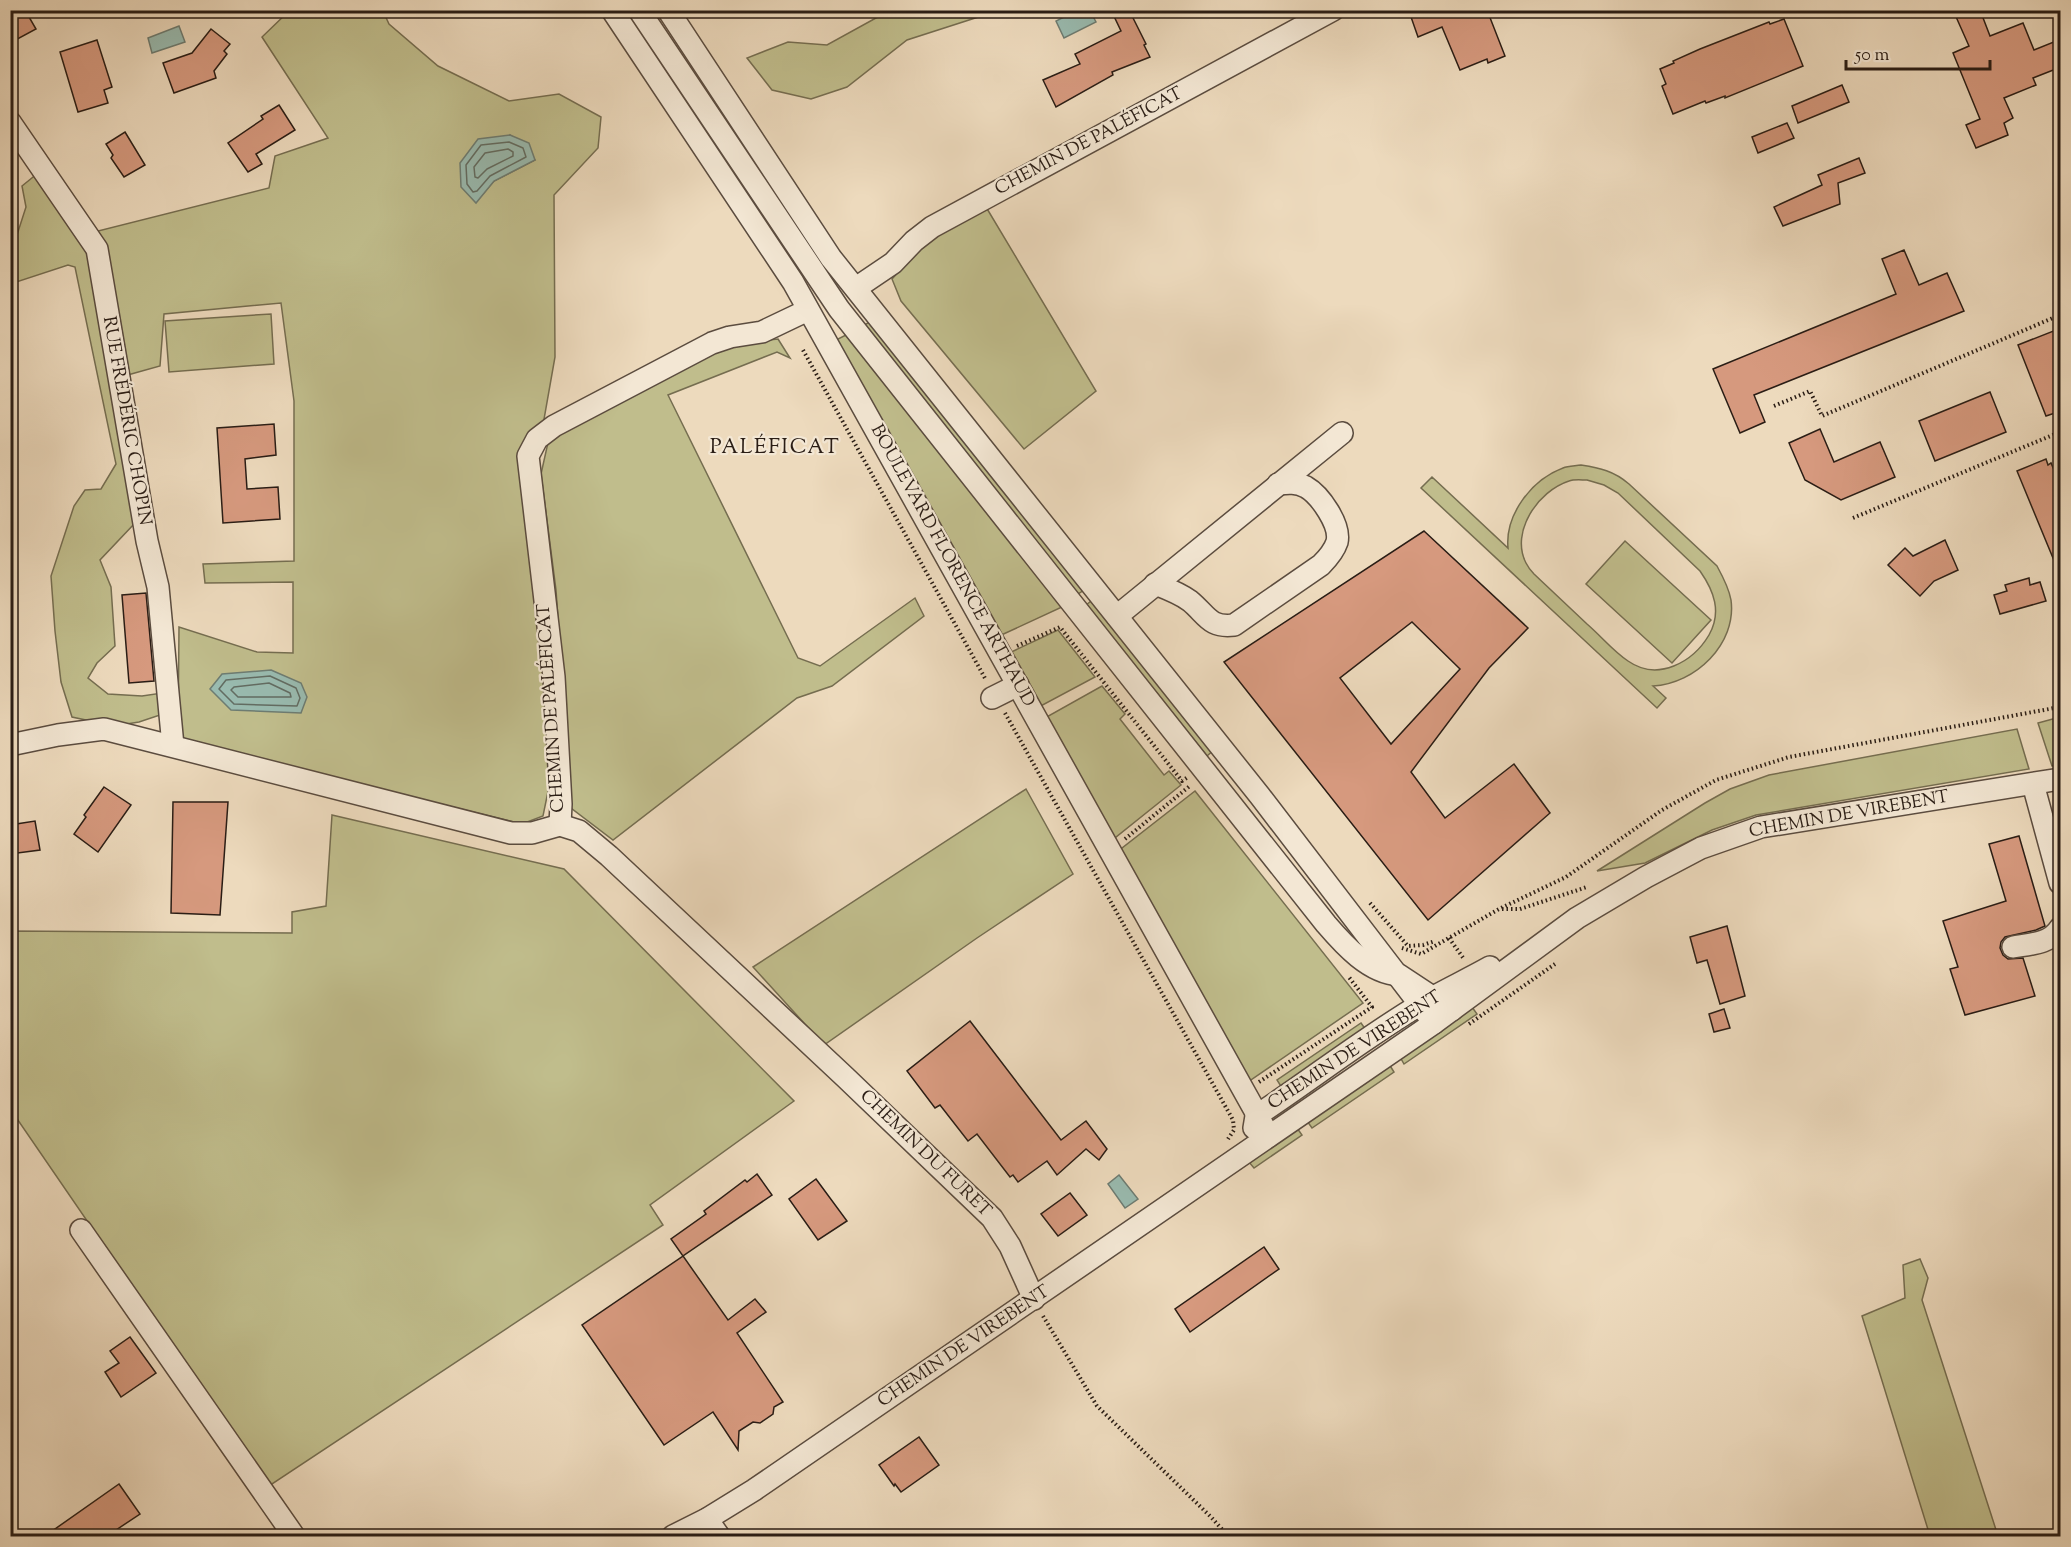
<svg xmlns="http://www.w3.org/2000/svg" width="2071" height="1547" font-family="'Sorts Mill Goudy',serif">
	<rect width="100%" height="100%" fill="#eddabd"/>
	<filter id="stains"><feTurbulence type="fractalNoise" baseFrequency=".00333" numOctaves="4"/><feColorMatrix values="0 0 0 0 .2 0 0 0 0 .09 0 0 0 0 .02 0 0 0 .5 -.17"/></filter>
	<radialGradient id="worn" r=".72"><stop offset=".6" stop-color="#630" stop-opacity="0"/><stop offset="1" stop-color="#630" stop-opacity=".3"/></radialGradient>
	<g fill="#c0bd8c" stroke="#756d50" stroke-width="1.5" fill-rule="evenodd">
		<polygon points="893,10 997,11 907,40 847,87 811,99 772,90 747,58 788,42 827,45 885,13"/>
		<path d="M289 11H383L389 24 438 66 509 101 559 94 601 117 598 148 554 195 555 357 543 425 522 452 549 674 551 777 543 816 522 824 178 740 179 627 257 652 293 653V582L205 583 203 564 294 561V401L281 303 164 314 160 366 124 376 94 232 269 188 275 156 328 138 262 37ZM510 135 535 160 494 181 476 202Z"/>
		<polygon points="38,173 81,236 89,261 135,523 100,560 111,587 115,646 97,663 88,678 108,694 142,696 162,693 163,714 139,722 114,726 72,717 61,682 55,631 51,576 74,506 85,490 101,489 116,464 75,267 68,265 13,283 11,290 11,241 16,238 26,207 22,186"/>
		<polygon points="986,207 1096,391 1024,449 901,301 892,279 932,235"/>
		<polygon points="271,314 274,364 169,372 165,321"/>
		<polygon points="874,320 1087,588 1078,594 864,325"/>
		<polygon points="846,335 1062,607 997,637 834,341"/>
		<polygon points="778,339 790,358 777,352 668,395 798,658 820,666 915,598 924,616 832,686 797,698 613,840 571,808 556,590 541,474 549,438 732,344"/>
		<path d="M1581 465C1600 468 1614 471 1629 484L1717 566C1723 577 1729 588 1731 600 1737 644 1695 684 1653 686L1666 698 1657 708 1421 488 1432 477 1508 548C1505 515 1531 480 1563 468 1568 466 1575 466 1581 465ZM1587 480 1604 485 1618 493 1700 571C1714 591 1722 612 1709 635 1693 662 1658 682 1628 661 1613 651 1601 636 1587 624 1570 608 1552 591 1534 574 1531 571 1528 567 1526 563 1510 532 1538 491 1569 481 1574 479 1581 480 1587 480Z"/>
		<polygon points="1625,541 1711,620 1672,663 1586,584"/>
		<polygon points="1095,598 1215,749 1207,756 1086,605"/>
		<polygon points="1058,630 1095,677 1037,708 1007,654"/>
		<polygon points="1102,686 1125,714 1120,719 1164,775 1169,771 1181,785 1111,841 1043,719"/>
		<polygon points="2060,717 2060,765 2052,766 2038,723"/>
		<polygon points="2017,729 2029,769 1756,815 1712,830 1645,863 1597,871 1705,803 1730,789 1769,775"/>
		<polygon points="1026,789 1073,874 977,938 824,1045 753,967"/>
		<polygon points="1195,791 1363,1003 1245,1084 1117,852"/>
		<polygon points="332,815 564,869 794,1101 650,1205 663,1225 269,1486 11,1110 10,931 292,933 292,912 326,906"/>
		<polygon points="1472,1007 1477,1014 1404,1064 1400,1057"/>
		<polygon points="1361,1023 1366,1030 1282,1088 1277,1080"/>
		<polygon points="1389,1064 1394,1072 1312,1128 1307,1121"/>
		<polygon points="1297,1128 1302,1135 1254,1168 1248,1161"/>
		<polygon points="1920,1259 1928,1278 1922,1300 1998,1536 1930,1536 1862,1316 1905,1298 1903,1265"/>
	</g>
	<g fill="#99bbb0" stroke="#6d7c72" stroke-width="1.5">
		<polygon points="1090,11 1096,22 1064,38 1056,21 1076,11"/>
		<polygon points="179,26 185,42 152,53 148,38"/>
		<polygon points="510,135 529,143 535,160 494,181 476,203 461,187 460,163 478,139"/>
		<polygon points="271,670 301,683 307,697 301,713 231,710 210,689 222,674"/>
		<polygon points="1119,1175 1138,1199 1125,1208 1108,1184"/>
	</g>
	<g fill="none" stroke-linecap="round" stroke-linejoin="round">
		<g stroke="#626c62" stroke-width="1.5">
			<polygon points="509,142 523,148 526,157 490,176 477,191 473,192 467,184 466,165 481,145"/>
			<polygon points="508,149 513,152 513,156 487,169 478,178 475,177 474,167 485,153"/>
			<polygon points="270,676 296,688 300,698 297,706 234,704 219,689 226,680"/>
			<polygon points="269,683 290,693 291,697 238,697 231,690 234,687"/>
		</g>
	</g>
	<g fill="#d6997e" stroke="#2a1d15" stroke-width="1.5" fill-rule="evenodd">
		<polygon points="10,10 25,10 36,29 10,43"/>
		<polygon points="1111,10 1129,10 1146,44 1144,45 1150,57 1112,72 1113,75 1056,107 1043,80 1080,64 1075,54 1121,31"/>
		<polygon points="1428,10 1487,10 1505,56 1488,63 1487,59 1460,70 1442,27 1418,37 1411,17"/>
		<polygon points="1953,10 1980,10 1990,36 2023,23 2034,50 2061,39 2061,67 2033,78 2036,85 2004,98 2013,118 2004,123 2008,135 1976,148 1966,125 1980,119 1953,53 1969,46"/>
		<polygon points="1784,19 1803,66 1725,98 1725,96 1706,103 1705,101 1673,114 1662,86 1666,84 1660,69 1674,63 1673,61 1700,49 1769,22 1770,24"/>
		<polygon points="211,29 230,44 224,51 227,54 214,71 216,78 174,93 163,63 192,53"/>
		<polygon points="97,40 112,87 104,90 108,103 78,112 60,52"/>
		<polygon points="1842,85 1849,102 1798,123 1792,106"/>
		<polygon points="279,105 295,130 256,154 262,164 248,172 228,143 263,119 261,116"/>
		<polygon points="1787,123 1794,138 1758,153 1752,137"/>
		<polygon points="125,132 145,165 124,177 111,158 113,155 106,144"/>
		<polygon points="1859,158 1865,173 1838,183 1840,204 1783,226 1774,207 1822,185 1818,175"/>
		<polygon points="1904,250 1919,285 1947,273 1964,311 1754,395 1765,422 1740,433 1713,369 1896,294 1882,259"/>
		<polygon points="2061,328 2061,411 2046,416 2018,345"/>
		<polygon points="1990,392 2006,432 1935,461 1919,421"/>
		<polygon points="274,424 276,455 245,459 247,489 278,487 280,519 223,523 217,428"/>
		<polygon points="1820,429 1834,462 1880,442 1895,477 1841,500 1805,480 1789,443"/>
		<polygon points="2046,459 2048,465 2051,463 2059,482 2056,484 2061,496 2060,575 2017,471"/>
		<path d="M1424 531 1528 628 1489 668 1411 772 1445 818 1514 764 1550 813 1428 920 1224 662ZM1412 622 1460 669 1391 744 1340 678Z"/>
		<polygon points="1945,540 1958,570 1934,581 1920,596 1888,565 1905,548 1913,556"/>
		<polygon points="2029,578 2030,585 2040,582 2046,601 2000,614 1994,595 2007,591 2005,585"/>
		<polygon points="146,593 154,681 129,683 122,595"/>
		<polygon points="104,787 131,805 98,852 74,834 86,817 84,815"/>
		<polygon points="173,802 228,802 220,915 171,913"/>
		<polygon points="35,821 40,850 10,854 10,825"/>
		<polygon points="2019,836 2045,926 2036,930 2005,937 2001,942 2000,948 2003,955 2008,959 2023,958 2035,996 1965,1015 1950,969 1958,967 1943,921 2006,901 1989,844"/>
		<polygon points="1727,926 1745,996 1720,1004 1707,960 1697,963 1690,937"/>
		<polygon points="1724,1009 1730,1028 1714,1032 1709,1014"/>
		<polygon points="970,1021 1061,1140 1086,1121 1107,1149 1099,1160 1086,1149 1057,1175 1047,1161 1018,1182 1013,1175 1010,1177 977,1134 968,1141 940,1105 935,1108 907,1071"/>
		<polygon points="757,1174 772,1195 683,1256 728,1320 755,1299 766,1312 737,1333 783,1402 774,1407 773,1414 760,1423 753,1422 739,1431 738,1450 713,1412 664,1445 582,1325 683,1256 671,1239 706,1214 704,1211 745,1180 747,1182"/>
		<polygon points="816,1179 847,1221 818,1240 789,1199"/>
		<polygon points="1070,1193 1087,1215 1058,1236 1041,1214"/>
		<polygon points="1264,1247 1279,1269 1190,1332 1175,1309"/>
		<polygon points="130,1337 156,1373 121,1397 105,1372 119,1363 110,1351"/>
		<polygon points="919,1437 939,1465 901,1492 895,1484 894,1486 879,1465"/>
		<polygon points="119,1484 140,1514 107,1536 45,1536"/>
	</g>
	<g fill="none" stroke-linecap="round" stroke-linejoin="round">
		<defs>
			<g id="minor">
				<polyline points="612,10 793,282 1269,1136"/>
				<path d="M639 10 839 309 1326 924C1344 945 1369 973 1399 975L1452 1010"/>
				<polyline points="668,10 831,258 1260,796 1434,1023"/>
				<polyline points="10,122 97,249 147,541 158,587 173,746"/>
				<polyline points="856,288 893,263 914,241 932,227 1333,10"/>
				<path d="M1155 584C1168 589 1179 593 1190 601 1207 615 1209 628 1234 625L1321 565C1328 558 1334 551 1337 542 1341 525 1320 495 1306 487 1296 482 1288 483 1278 484"/>
				<polyline points="1117,616 1342,433"/>
				<polyline points="992,698 1018,685"/>
				<polyline points="10,745 58,735 104,729 511,833 532,833 560,825"/>
				<polyline points="2033,784 2060,883"/>
				<polyline points="560,825 561,804 554,677 528,456 537,439 554,426 712,343 730,337 762,332 808,310"/>
				<polyline points="560,825 579,831 609,856 845,1077 992,1218 1010,1246 1034,1299"/>
				<path d="M2013 947C2030 944 2050 944 2060 928"/>
				<path d="M1254 1128 1256 1116C1312 1079 1364 1038 1421 1004 1443 991 1467 980 1490 967"/>
				<polyline points="81,1230 294,1536"/>
				<polyline points="707,1519 719,1536"/>
				<polyline points="673,1536 707,1519 754,1490 1434,1023 1577,918 1646,877 1701,848 1761,827 2060,779"/>
			</g>
		</defs>
		<use href="#minor" stroke="#5b4c3f" stroke-width="24"/>
		<g stroke="#2a1d15" stroke-width="4" stroke-dasharray="1.5 3" stroke-linecap="butt">
			<polyline points="803,350 986,680"/>
			<polyline points="1774,406 1810,391 1822,416 2060,315"/>
			<polyline points="1853,518 2060,432"/>
			<polyline points="1017,646 1060,627 1182,781 1188,777"/>
			<polyline points="1005,713 1233,1120 1234,1130 1228,1139"/>
			<polyline points="1125,839 1191,785"/>
			<polyline points="1370,903 1408,946 1423,945 1435,941"/>
			<polyline points="1502,909 1520,909 1587,887"/>
			<polyline points="1449,938 1464,959"/>
			<polyline points="1402,948 1421,954 1499,909 1566,877 1662,810 1716,780 1789,757 2060,707"/>
			<polyline points="1469,1024 1555,964"/>
			<polyline points="1259,1082 1372,1007 1348,976"/>
			<polyline points="1043,1316 1097,1406 1211,1517 1228,1536"/>
		</g>
		<use href="#minor" stroke="#f3e7d4" stroke-width="21"/>
	</g>
	<g text-anchor="middle" dominant-baseline="central" stroke-width="4.5" stroke-linejoin="round" paint-order="stroke">
		<g font-size="18" fill="#2a1d15" stroke="#f3e7d4">
			<text transform="translate(1089 142) rotate(-28)">CHEMIN DE PALÉFICAT</text>
			<text transform="translate(126 421) rotate(80)">RUE FRÉDÉRIC CHOPIN</text>
			<text transform="translate(952 566) rotate(61)">BOULEVARD FLORENCE ARTHAUD</text>
			<text transform="translate(552 708) rotate(-94)">CHEMIN DE PALÉFICAT</text>
			<text transform="translate(1849 815) rotate(-10)">CHEMIN DE VIREBENT</text>
			<text transform="translate(1355 1051) rotate(-33)">CHEMIN DE VIREBENT</text>
			<text transform="translate(925 1154) rotate(44)">CHEMIN DU FURET</text>
			<text transform="translate(964 1347) rotate(-34)">CHEMIN DE VIREBENT</text>
		</g>
		<g font-size="21" letter-spacing="1.5" fill="#2a1d15" stroke="#f3e7d4">
			<text x="775" y="448">PALÉFICAT</text>
		</g>
	</g>
	<rect width="2071" height="1547" fill="none" stroke="#eddabd" stroke-width="36"/>
	<rect x="12" y="12" width="2047" height="1523" fill="none" stroke="#2a1d15" stroke-width="3"/>
	<rect x="18" y="18" width="2035" height="1511" fill="none" stroke="#2a1d15" stroke-width="1.5"/>
	<path d="M1846 60v9h144v-9" fill="none" stroke="#2a1d15" stroke-width="3"/>
	<text x="1855" y="60" font-size="18" fill="#2a1d15" stroke="#f3e7d4" stroke-width="4.5" paint-order="stroke">50 m</text>
	<rect width="100%" height="100%" filter="url(#stains)"/>
	<rect width="100%" height="100%" fill="url(#worn)"/>
</svg>
